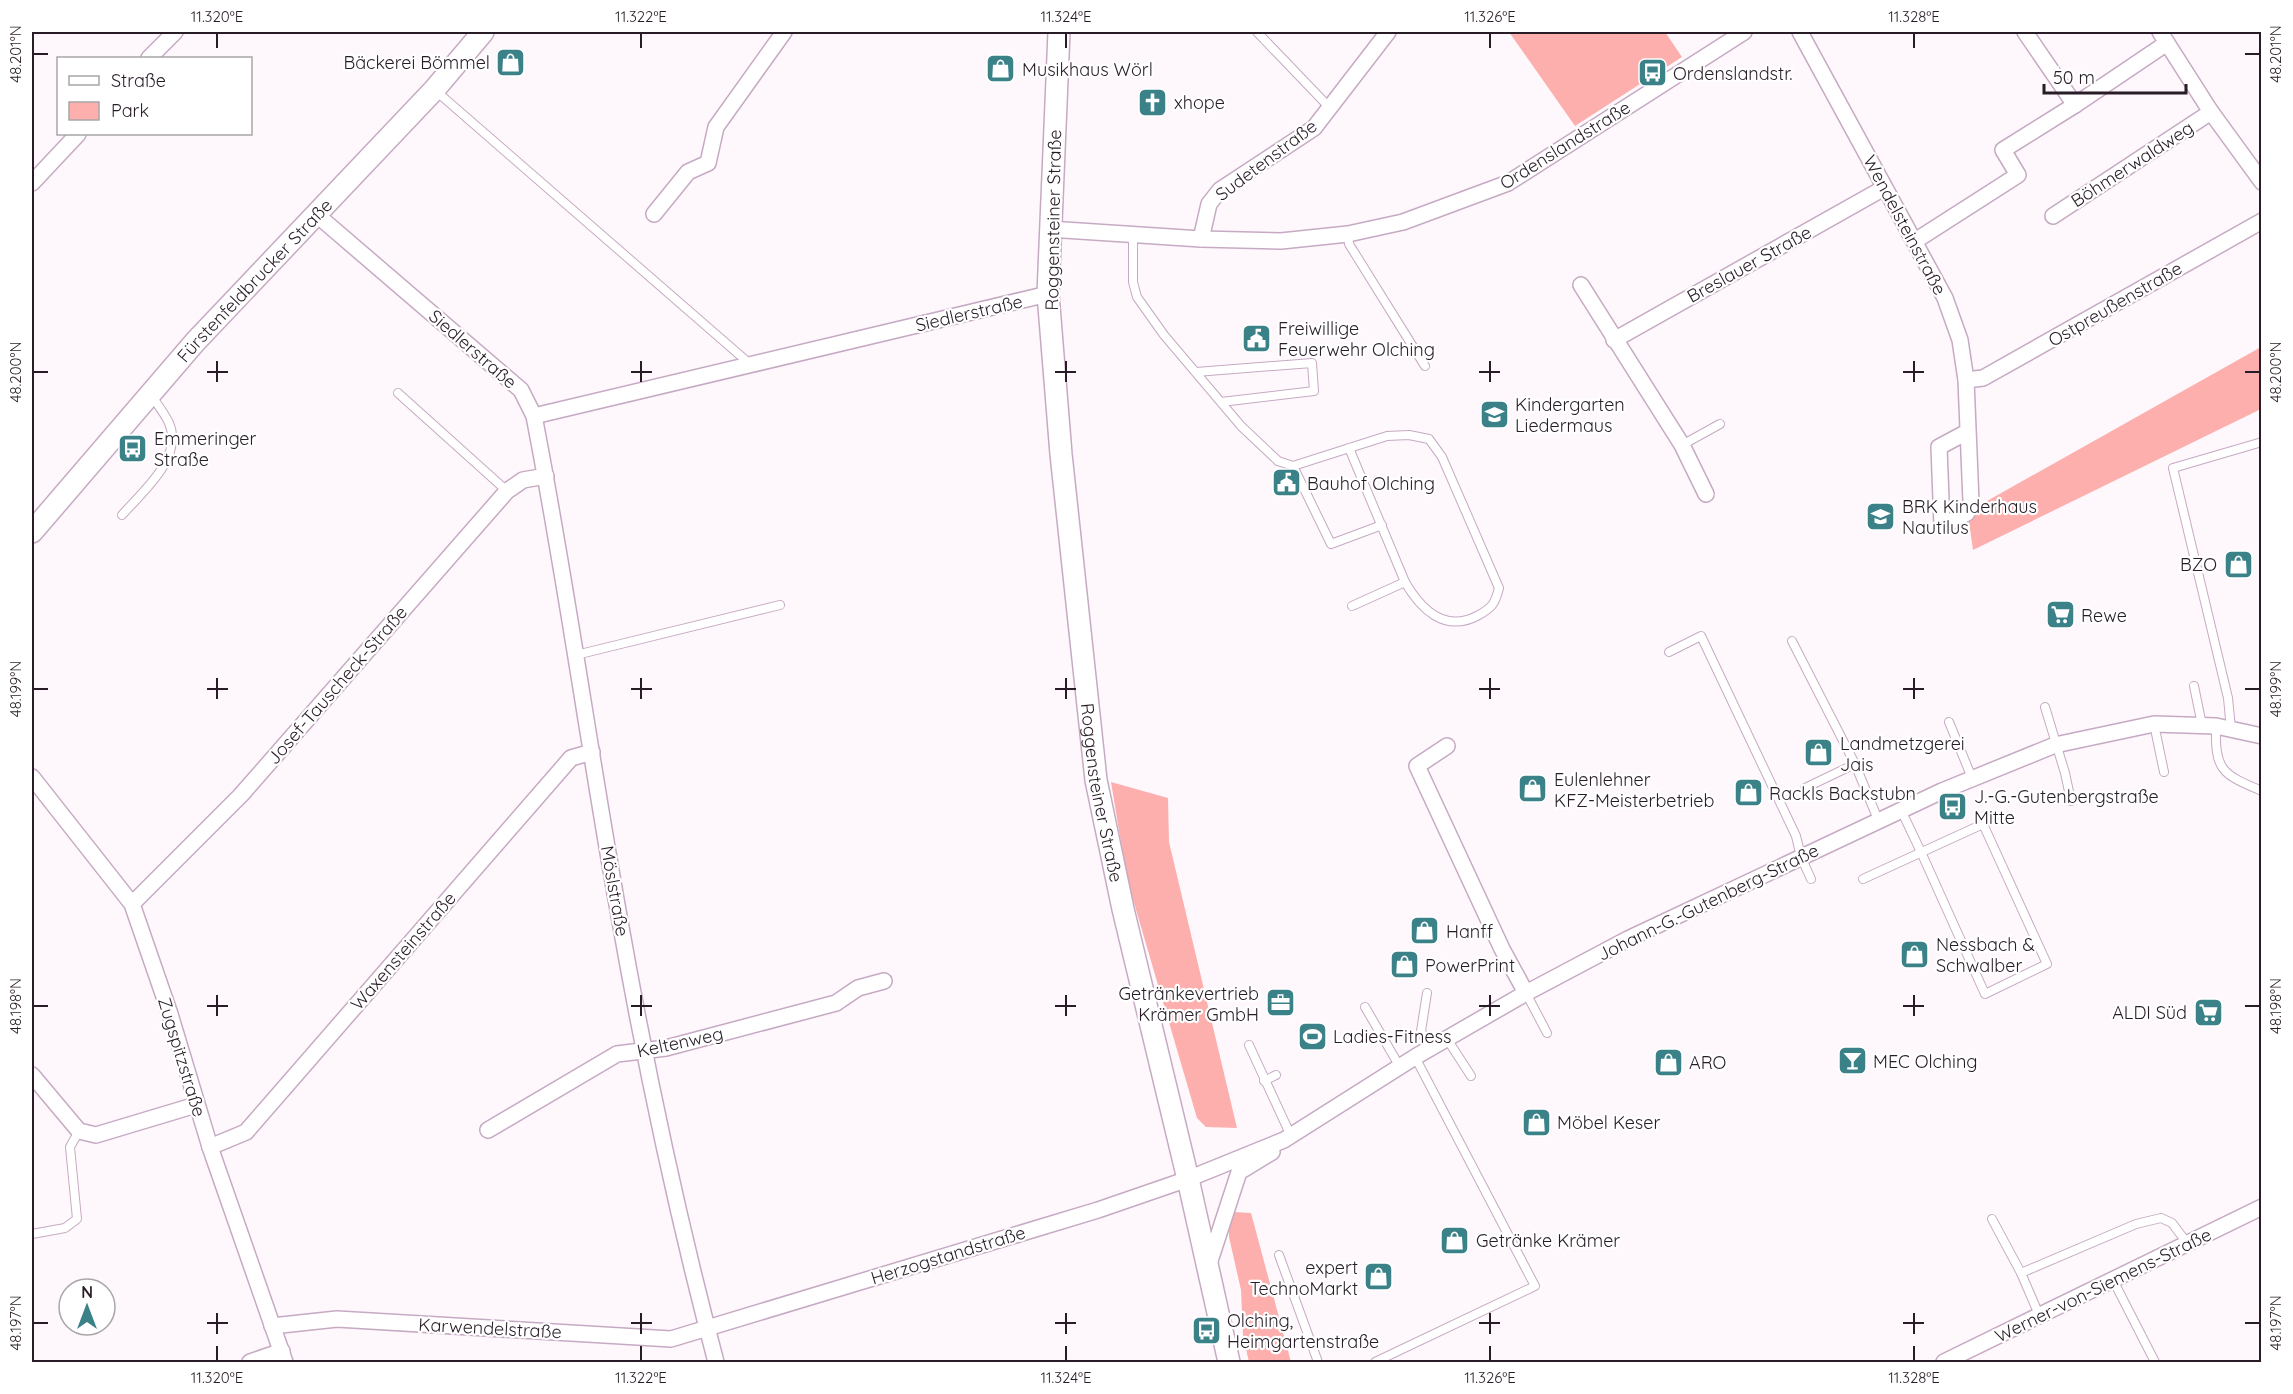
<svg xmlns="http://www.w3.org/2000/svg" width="2293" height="1394" font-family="Quicksand,sans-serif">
	<rect width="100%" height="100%" fill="#fef8fd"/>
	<g fill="#fdafad">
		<polygon points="1509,32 1665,32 1682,57 1575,126"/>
		<polygon points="2261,347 2261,409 1973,550 1968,515 1971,510"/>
		<polygon points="1111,782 1168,798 1169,842 1237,1128 1206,1127 1197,1118 1127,879"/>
		<polygon points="1234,1212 1251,1213 1291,1362 1249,1362 1243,1336 1241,1290 1229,1237 1229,1216"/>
	</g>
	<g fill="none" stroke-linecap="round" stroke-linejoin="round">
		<defs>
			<g id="service">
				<polyline points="1257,32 1329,107"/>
				<polyline points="436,91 750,364"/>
				<path d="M1133 234V282L1137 297 1164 335 1241 426 1278 461 1293 466 1387 436 1409 435 1429 439 1442 457 1499 588C1495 604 1492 608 1477 616 1444 633 1420 608 1405 582"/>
				<polyline points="1348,234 1349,244 1425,366"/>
				<polyline points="1196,372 1312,363 1314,391 1221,402"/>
				<polyline points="398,393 507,491"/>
				<polyline points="1682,445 1720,424"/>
				<polyline points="1349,448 1405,582 1352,606"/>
				<polyline points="1293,466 1331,544 1382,525"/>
				<path d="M122 515C142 492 184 458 169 423 165 414 157 404 151 395"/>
				<polyline points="1792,641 1855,764"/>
				<polyline points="1669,652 1701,636 1796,836 1801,857 1811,879"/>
				<polyline points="576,655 780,605"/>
				<polyline points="2194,686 2202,725"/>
				<polyline points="2045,707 2065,773 2071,801"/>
				<polyline points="1949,722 1972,778"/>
				<polyline points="2154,724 2164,772"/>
				<path d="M2216 726C2215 770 2221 774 2262 791"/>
				<polyline points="2231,729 2228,698 2173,468 2262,442"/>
				<polyline points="1805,788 1855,764 1879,822"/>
				<polyline points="1863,879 1983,824 2047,964 1985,994 1921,852 1901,810"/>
				<polyline points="1427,993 1421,1031 1430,1049"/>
				<polyline points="1526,993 1547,1033"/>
				<polyline points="1365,1007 1400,1067"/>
				<polyline points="1447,1039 1471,1076"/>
				<polyline points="1249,1045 1291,1136"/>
				<polyline points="1264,1081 1276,1075"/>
				<polyline points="1992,1219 2021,1273 2040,1317"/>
				<polyline points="32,1234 65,1228 77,1219 70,1147 79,1131"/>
				<polyline points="1279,1255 1318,1362"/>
				<polyline points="2021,1273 2136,1224 2161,1218 2172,1223 2187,1243"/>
				<polyline points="2113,1280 2155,1362"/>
				<polyline points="1375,1362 1535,1286 1415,1057"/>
			</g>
			<g id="minor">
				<polyline points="1800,32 1945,298 1960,340 1966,380 1971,502 1967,513 1942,526 1939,447 1967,432"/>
				<polyline points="2025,32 2075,105"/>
				<polyline points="2160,32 2211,112 2262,182"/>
				<polyline points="149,58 175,32"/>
				<polyline points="32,183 78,134"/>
				<polyline points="654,214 688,172 708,163 716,127 784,32"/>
				<path d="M317 215 521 390 534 416C567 585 590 757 621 927 647 1073 678 1219 716 1362"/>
				<polyline points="2053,216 2211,112"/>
				<polyline points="1049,229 1201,239 1281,241 1348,234 1403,222 1508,183 1744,32"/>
				<polyline points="1201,239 1209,204 1220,190 1314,128 1388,32"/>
				<polyline points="1915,241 2018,175 2003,150 2075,105 2167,43"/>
				<polyline points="1581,285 1682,445 1706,494"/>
				<polyline points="1614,340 1884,188"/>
				<polyline points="1966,380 1983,378 2262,221"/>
				<polyline points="534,416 1048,294"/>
				<polyline points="1447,746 1417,766 1502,949 1526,993"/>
				<polyline points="32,777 132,904 170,1014 210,1147 285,1362"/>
				<polyline points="132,904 241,795 507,491 523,480 546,476"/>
				<polyline points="32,1075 79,1131 96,1135 196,1105"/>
				<polyline points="488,1130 617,1054 666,1048 836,1003 858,988 884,981"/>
				<polyline points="210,1147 246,1132 571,758 592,752"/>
				<polyline points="1208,1267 1239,1172 1272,1152"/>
				<polyline points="272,1326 337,1319 671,1339 1098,1210 1188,1179 1284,1140 1415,1057 1526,993 1628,939 1942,791 2055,745 2154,724 2216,726 2262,736"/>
				<polyline points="250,1362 282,1351"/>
				<polyline points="1944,1362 2262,1207"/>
			</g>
			<g id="secondary">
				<path id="s1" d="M1059 32 1048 294 1061 454 1096 780 1123 909 1188 1179 1229 1362"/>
				<path id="s2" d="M32 532 195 342 434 90 483 32"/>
			</g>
		</defs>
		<use href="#service" stroke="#c6aac3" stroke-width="10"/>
		<use href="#minor" stroke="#c6aac3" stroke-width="18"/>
		<use href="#secondary" stroke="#c6aac3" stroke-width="24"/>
		<use href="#service" stroke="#fff" stroke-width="8"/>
		<use href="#minor" stroke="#fff" stroke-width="15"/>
		<use href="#secondary" stroke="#fff" stroke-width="21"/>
	</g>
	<path fill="none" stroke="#281d27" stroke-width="2" d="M217 33V48M641 33V48M1066 33V48M1490 33V48M1914 33V48M33 54H48M2245 54H2260M217 361V382M641 361V382M1066 361V382M1490 361V382M1914 361V382M33 372H48M207 372H228M631 372H652M1055 372H1076M1479 372H1500M1903 372H1924M2245 372H2260M217 678V699M641 678V699M1066 678V699M1490 678V699M1914 678V699M33 689H48M207 689H228M631 689H652M1055 689H1076M1479 689H1500M1903 689H1924M2245 689H2260M217 995V1016M641 995V1016M1066 995V1016M1490 995V1016M1914 995V1016M33 1006H48M207 1006H228M631 1006H652M1055 1006H1076M1479 1006H1500M1903 1006H1924M2245 1006H2260M217 1313V1334M641 1313V1334M1066 1313V1334M1490 1313V1334M1914 1313V1334M33 1323H48M207 1323H228M631 1323H652M1055 1323H1076M1479 1323H1500M1903 1323H1924M2245 1323H2260M217 1346V1361M641 1346V1361M1066 1346V1361M1490 1346V1361M1914 1346V1361"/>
	<defs>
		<symbol id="shop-square" viewBox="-11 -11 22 22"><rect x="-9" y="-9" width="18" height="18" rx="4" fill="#3a8288" stroke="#fff"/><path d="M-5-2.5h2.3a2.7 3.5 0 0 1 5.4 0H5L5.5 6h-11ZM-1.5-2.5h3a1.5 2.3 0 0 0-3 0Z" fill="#fff"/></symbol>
		<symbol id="bus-square" viewBox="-11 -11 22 22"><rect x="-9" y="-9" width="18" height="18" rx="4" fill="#3a8288" stroke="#fff"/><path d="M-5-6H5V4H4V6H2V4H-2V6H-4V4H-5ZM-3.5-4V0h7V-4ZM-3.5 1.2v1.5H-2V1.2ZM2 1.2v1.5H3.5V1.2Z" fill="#fff"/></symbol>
		<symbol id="church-square" viewBox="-11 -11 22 22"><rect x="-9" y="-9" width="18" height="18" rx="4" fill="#3a8288" stroke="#fff"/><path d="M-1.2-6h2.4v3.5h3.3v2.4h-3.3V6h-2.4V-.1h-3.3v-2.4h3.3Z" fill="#fff"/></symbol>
		<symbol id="civic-square" viewBox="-11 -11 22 22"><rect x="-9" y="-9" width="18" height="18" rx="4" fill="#3a8288" stroke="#fff"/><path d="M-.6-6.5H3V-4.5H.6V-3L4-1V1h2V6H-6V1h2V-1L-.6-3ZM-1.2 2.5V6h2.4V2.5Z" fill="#fff"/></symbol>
		<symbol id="school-square" viewBox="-11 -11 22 22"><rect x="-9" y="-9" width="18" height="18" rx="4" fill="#3a8288" stroke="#fff"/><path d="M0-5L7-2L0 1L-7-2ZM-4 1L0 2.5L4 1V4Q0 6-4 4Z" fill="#fff"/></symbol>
		<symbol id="supermarket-square" viewBox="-11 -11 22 22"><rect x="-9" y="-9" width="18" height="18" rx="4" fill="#3a8288" stroke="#fff"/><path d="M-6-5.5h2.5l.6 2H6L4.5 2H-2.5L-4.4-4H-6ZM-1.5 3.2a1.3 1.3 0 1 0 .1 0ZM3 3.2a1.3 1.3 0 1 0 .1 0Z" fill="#fff"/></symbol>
		<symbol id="office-square" viewBox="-11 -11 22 22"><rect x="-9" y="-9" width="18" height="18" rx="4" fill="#3a8288" stroke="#fff"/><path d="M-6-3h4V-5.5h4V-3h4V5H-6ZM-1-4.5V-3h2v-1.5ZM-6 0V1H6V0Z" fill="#fff"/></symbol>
		<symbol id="stadium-square" viewBox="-11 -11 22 22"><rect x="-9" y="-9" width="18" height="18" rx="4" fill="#3a8288" stroke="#fff"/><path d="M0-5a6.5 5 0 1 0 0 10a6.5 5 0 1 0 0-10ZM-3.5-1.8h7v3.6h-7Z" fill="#fff"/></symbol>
		<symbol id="bar-square" viewBox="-11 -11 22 22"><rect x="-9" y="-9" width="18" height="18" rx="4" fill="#3a8288" stroke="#fff"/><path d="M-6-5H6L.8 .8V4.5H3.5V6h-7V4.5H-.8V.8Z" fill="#fff"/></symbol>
	</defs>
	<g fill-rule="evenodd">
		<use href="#shop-square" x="494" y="46" width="33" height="33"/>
		<use href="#shop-square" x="984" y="52" width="33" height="33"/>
		<use href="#bus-square" x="1636" y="56" width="33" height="33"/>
		<use href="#church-square" x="1136" y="86" width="33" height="33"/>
		<use href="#civic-square" x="1240" y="322" width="33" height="33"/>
		<use href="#school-square" x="1478" y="398" width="33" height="33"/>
		<use href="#bus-square" x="116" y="432" width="33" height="33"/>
		<use href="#civic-square" x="1270" y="466" width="33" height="33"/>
		<use href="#school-square" x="1864" y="500" width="33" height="33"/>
		<use href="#shop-square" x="2222" y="548" width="33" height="33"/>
		<use href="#supermarket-square" x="2044" y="598" width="33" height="33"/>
		<use href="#shop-square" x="1802" y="736" width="33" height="33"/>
		<use href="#shop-square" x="1516" y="772" width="33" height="33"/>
		<use href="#shop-square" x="1732" y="776" width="33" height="33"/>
		<use href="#bus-square" x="1936" y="790" width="33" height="33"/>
		<use href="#shop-square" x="1408" y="914" width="33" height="33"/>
		<use href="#shop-square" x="1898" y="938" width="33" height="33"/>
		<use href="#shop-square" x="1388" y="948" width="33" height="33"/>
		<use href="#office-square" x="1264" y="986" width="33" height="33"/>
		<use href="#supermarket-square" x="2192" y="996" width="33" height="33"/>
		<use href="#stadium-square" x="1296" y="1020" width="33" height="33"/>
		<use href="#bar-square" x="1836" y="1044" width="33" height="33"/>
		<use href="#shop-square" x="1652" y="1046" width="33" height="33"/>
		<use href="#shop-square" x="1520" y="1106" width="33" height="33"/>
		<use href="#shop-square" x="1438" y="1224" width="33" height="33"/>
		<use href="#shop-square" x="1362" y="1260" width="33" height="33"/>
		<use href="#bus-square" x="1190" y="1314" width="33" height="33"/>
	</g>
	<g text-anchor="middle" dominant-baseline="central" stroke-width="4.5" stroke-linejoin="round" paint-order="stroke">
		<g font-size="18" fill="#281d27" stroke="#fff" text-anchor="start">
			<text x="490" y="62" text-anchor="end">Bäckerei Bömmel</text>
			<text x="1022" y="69">Musikhaus Wörl</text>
			<text x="1673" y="73">Ordenslandstr.</text>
			<text x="1174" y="102">xhope</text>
			<text x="1278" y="328">Freiwillige<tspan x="1278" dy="21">Feuerwehr Olching</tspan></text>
			<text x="1515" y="404">Kindergarten<tspan x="1515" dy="21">Liedermaus</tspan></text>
			<text x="154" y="438">Emmeringer<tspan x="154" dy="21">Straße</tspan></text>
			<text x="1307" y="483">Bauhof Olching</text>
			<text x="1902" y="506">BRK Kinderhaus<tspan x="1902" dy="21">Nautilus</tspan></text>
			<text x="2217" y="564" text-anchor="end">BZO</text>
			<text x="2081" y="615">Rewe</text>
			<text x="1840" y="743">Landmetzgerei<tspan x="1840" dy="21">Jais</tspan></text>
			<text x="1554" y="779">Eulenlehner<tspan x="1554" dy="21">KFZ-Meisterbetrieb</tspan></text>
			<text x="1769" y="793">Rackls Backstubn</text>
			<text x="1974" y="796">J.-G.-Gutenbergstraße<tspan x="1974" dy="21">Mitte</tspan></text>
			<text x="1446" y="931">Hanff</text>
			<text x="1936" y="944">Nessbach &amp;<tspan x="1936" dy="21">Schwalber</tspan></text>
			<text x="1425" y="965">PowerPrint</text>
			<text x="1259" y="993" text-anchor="end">Getränkevertrieb<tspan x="1259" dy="21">Krämer GmbH</tspan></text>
			<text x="2187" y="1012" text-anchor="end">ALDI Süd</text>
			<text x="1333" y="1036">Ladies-Fitness</text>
			<text x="1873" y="1061">MEC Olching</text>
			<text x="1689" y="1062">ARO</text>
			<text x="1557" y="1122">Möbel Keser</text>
			<text x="1476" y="1240">Getränke Krämer</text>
			<text x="1358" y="1267" text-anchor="end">expert<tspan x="1358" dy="21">TechnoMarkt</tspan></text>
			<text x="1227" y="1320">Olching,<tspan x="1227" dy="21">Heimgartenstraße</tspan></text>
		</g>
		<g font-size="18" fill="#281d27" stroke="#fff">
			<text transform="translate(1565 145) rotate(-32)">Ordenslandstraße</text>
			<text transform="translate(1266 160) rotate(-37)">Sudetenstraße</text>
			<text transform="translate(2132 164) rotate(-33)">Böhmerwaldweg</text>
			<text transform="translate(1053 220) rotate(-89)">Roggensteiner Straße</text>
			<text transform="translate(1905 225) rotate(62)">Wendelsteinstraße</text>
			<text transform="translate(1749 264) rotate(-29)">Breslauer Straße</text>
			<text stroke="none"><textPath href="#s2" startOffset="336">Fürstenfeldbrucker Straße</textPath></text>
			<text transform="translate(2115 304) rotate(-30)">Ostpreußenstraße</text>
			<text transform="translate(969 313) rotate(-13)">Siedlerstraße</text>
			<text transform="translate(473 349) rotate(41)">Siedlerstraße</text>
			<text transform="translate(337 685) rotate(-49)">Josef-Tauscheck-Straße</text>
			<text stroke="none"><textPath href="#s1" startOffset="764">Roggensteiner Straße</textPath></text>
			<text transform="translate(615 891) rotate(80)">Möslstraße</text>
			<text transform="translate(1708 902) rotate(-26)">Johann-G.-Gutenberg-Straße</text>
			<text transform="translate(403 951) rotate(-49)">Waxensteinstraße</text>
			<text transform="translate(680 1042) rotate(-12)">Keltenweg</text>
			<text transform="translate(182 1057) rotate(73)">Zugspitzstraße</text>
			<text transform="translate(948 1255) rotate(-17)">Herzogstandstraße</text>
			<text transform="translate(2103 1285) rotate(-26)">Werner-von-Siemens-Straße</text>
			<text transform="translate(490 1328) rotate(3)">Karwendelstraße</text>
		</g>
	</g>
	<rect width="2293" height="1394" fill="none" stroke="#ffffff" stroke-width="66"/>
	<rect x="57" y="57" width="195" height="78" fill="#ffffff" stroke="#a9a5a9" stroke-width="1.5"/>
	<rect x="69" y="76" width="30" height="9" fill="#ffffff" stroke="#a9a5a9" stroke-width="1.5"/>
	<text x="111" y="87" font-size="18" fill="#281d27">Straße</text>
	<rect x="69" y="102" width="30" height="18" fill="#fdafad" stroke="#a9a5a9" stroke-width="1.5"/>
	<text x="111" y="117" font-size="18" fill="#281d27">Park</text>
	<g transform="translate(87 1307)"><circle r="28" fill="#ffffff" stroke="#a9a5a9" stroke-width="1.5"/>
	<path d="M0-4.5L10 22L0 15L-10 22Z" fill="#3a8288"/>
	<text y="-9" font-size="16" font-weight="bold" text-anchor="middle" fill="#281d27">N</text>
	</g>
	<path d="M2044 84v9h142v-9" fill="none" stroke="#281d27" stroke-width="3"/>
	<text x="2053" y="84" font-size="18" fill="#281d27" stroke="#ffffff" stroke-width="4.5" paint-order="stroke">50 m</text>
	<rect x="33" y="33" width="2227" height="1328" fill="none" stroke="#281d27" stroke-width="2"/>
	<g font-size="15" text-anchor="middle" fill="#281d27">
		<text x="217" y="22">11.320°E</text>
		<text x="641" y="22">11.322°E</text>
		<text x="1066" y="22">11.324°E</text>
		<text x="1490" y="22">11.326°E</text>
		<text x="1914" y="22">11.328°E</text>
		<text transform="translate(16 54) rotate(-90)" y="5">48.201°N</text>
		<text transform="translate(2276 54) rotate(-90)" y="5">48.201°N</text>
		<text transform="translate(16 372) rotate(-90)" y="5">48.200°N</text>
		<text transform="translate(2276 372) rotate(-90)" y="5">48.200°N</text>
		<text transform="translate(16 689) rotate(-90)" y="5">48.199°N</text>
		<text transform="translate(2276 689) rotate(-90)" y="5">48.199°N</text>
		<text transform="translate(16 1006) rotate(-90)" y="5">48.198°N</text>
		<text transform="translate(2276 1006) rotate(-90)" y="5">48.198°N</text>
		<text transform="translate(16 1323) rotate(-90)" y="5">48.197°N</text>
		<text transform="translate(2276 1323) rotate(-90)" y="5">48.197°N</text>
		<text x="217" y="1383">11.320°E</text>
		<text x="641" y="1383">11.322°E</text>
		<text x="1066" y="1383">11.324°E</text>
		<text x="1490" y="1383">11.326°E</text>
		<text x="1914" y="1383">11.328°E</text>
	</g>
</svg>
